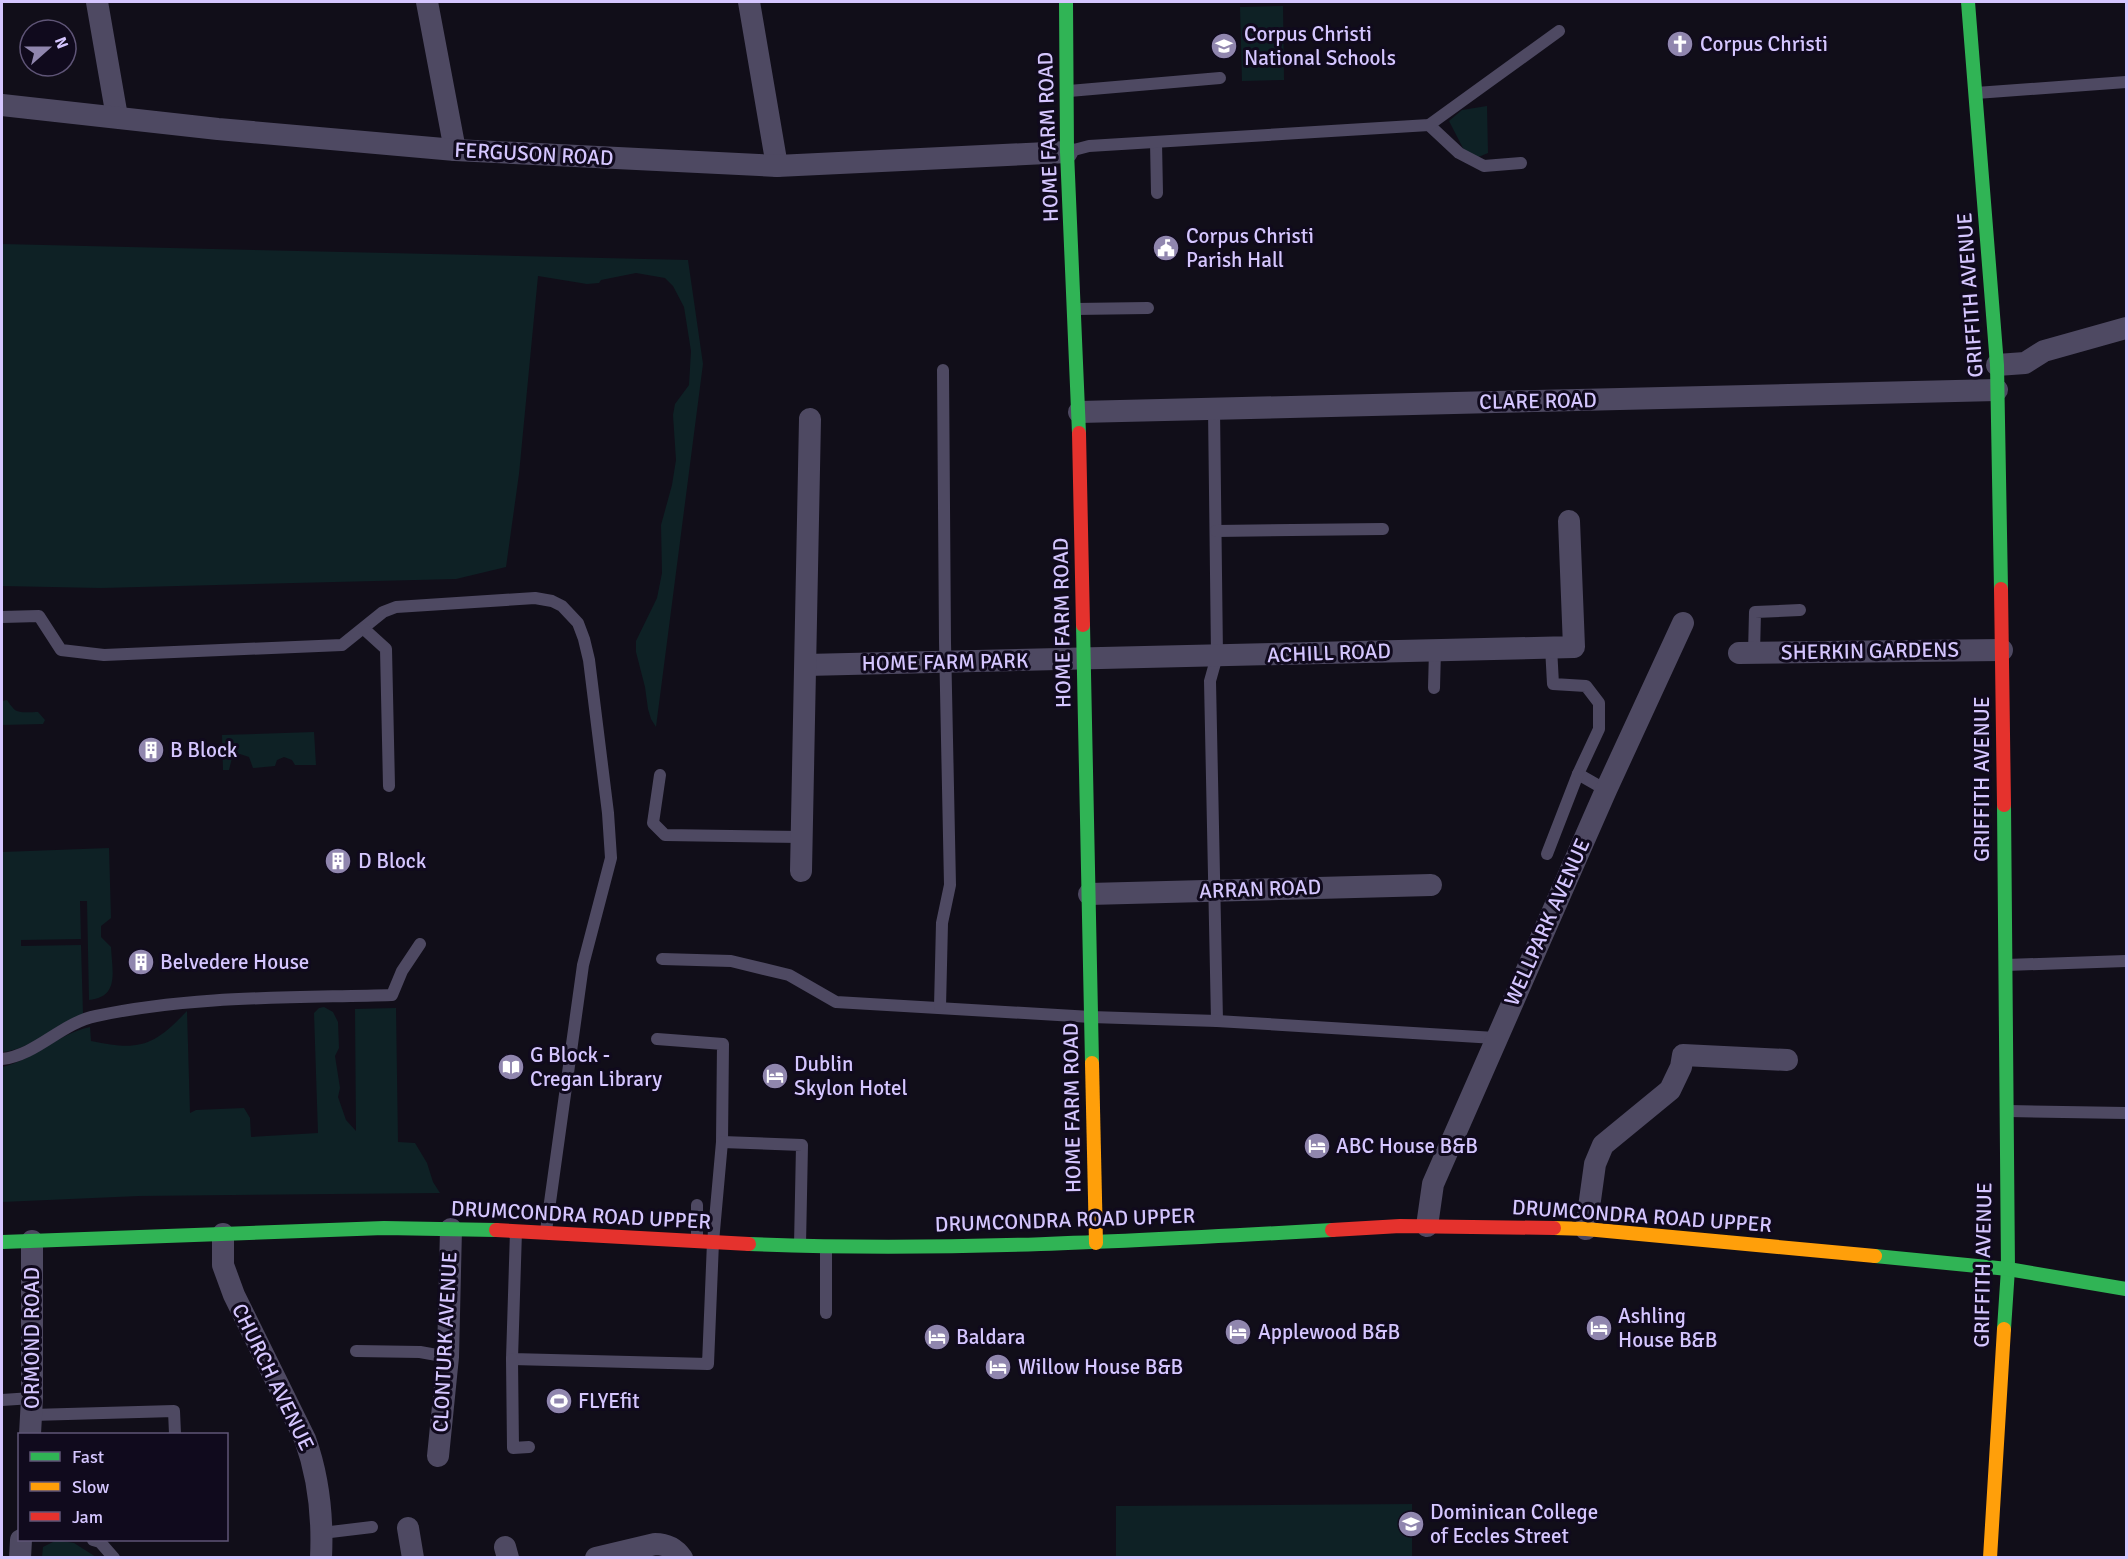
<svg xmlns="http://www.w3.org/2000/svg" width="2128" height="1559" font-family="Signika,sans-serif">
	<rect width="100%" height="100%" fill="#110e19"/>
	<g fill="#0e2125">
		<polygon points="1283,6 1284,80 1242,81 1240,7"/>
		<polygon points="1487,106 1488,153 1476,158 1464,150 1449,121 1462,110"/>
		<polygon points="2,244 688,260 703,364 656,727 651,719 648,709 645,687 636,652 636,641 657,598 662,573 661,525 672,485 676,460 673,415 675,404 689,385 691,351 684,307 673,286 665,278 636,273 601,280 599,283 587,284 538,276 519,474 506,567 456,579 101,588 2,586"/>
		<path d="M7 700C9 703 11 706 13 708 17 714 31 712 38 712L45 720 43 724 2 725V701Z"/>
		<polygon points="314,732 316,765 295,765 292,760 284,757 277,760 275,766 253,768 249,757 240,754 232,758 229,770 223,770 222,735"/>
		<path d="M109 848 111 918 101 926V937L111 947C112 971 120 997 89 1000L87 901H80L81 939 21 940V946L81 945 83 1014C55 1024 31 1050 2 1052V852Z"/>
		<path d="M324 1007 333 1012 338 1022 339 1048 335 1056 340 1088 338 1097 346 1120 356 1131 355 1009 396 1008 398 1142 415 1143 427 1163 433 1182 440 1193 139 1196 2 1202V1067C34 1060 57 1034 90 1027L91 1041C139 1051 153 1047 187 1011L190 1113 196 1110 244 1108 250 1118 251 1137 318 1133 314 1013 319 1008Z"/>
		<polygon points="1412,1504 1412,1557 1116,1557 1116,1506"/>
		<polygon points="57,1540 74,1543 96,1557 42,1557 43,1547"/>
	</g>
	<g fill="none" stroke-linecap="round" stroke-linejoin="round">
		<g stroke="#4e4962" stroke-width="12">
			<polyline points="1069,91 1220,78"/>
			<polyline points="1976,93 2126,82"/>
			<polyline points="1429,125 1459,153 1484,166 1521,163"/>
			<polyline points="1156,142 1157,193"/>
			<polyline points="1070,151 1089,146 1429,125 1559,31"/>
			<polyline points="1075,309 1148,308"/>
			<polyline points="1214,409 1217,656 1210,681 1217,1021"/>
			<polyline points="1216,531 1383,529"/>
			<polyline points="2,617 39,616 61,650 104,655 342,645 383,612 396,607 535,598 552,601 562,606 578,623 584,639 589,660 608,813 611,858 583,965 546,1231"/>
			<polyline points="364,629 386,649 389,786"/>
			<polyline points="1551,647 1553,684 1586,686 1599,703 1599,729 1578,774 1606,790"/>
			<polyline points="1754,653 1755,612 1800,610"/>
			<polyline points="1434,688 1435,650"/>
			<polyline points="660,775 653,823 665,835 802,837"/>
			<polyline points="1547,854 1578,774"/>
			<polyline points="662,959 731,961 789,975 836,1002 1091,1017 1217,1021 1495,1038"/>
			<polyline points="2006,965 2126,961"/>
			<polyline points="940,1007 942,923 950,885 945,642 943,370"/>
			<polyline points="657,1039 723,1044 722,1142"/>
			<path d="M2 1059C37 1055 61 1023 96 1016 193 995 294 998 392 995L402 971 420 944"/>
			<polyline points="2008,1111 2126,1113"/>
			<polyline points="516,1231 512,1359 708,1364 713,1242 722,1142 802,1145 800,1245"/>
			<polyline points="697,1239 697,1205"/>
			<polyline points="826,1313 826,1248"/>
			<polyline points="356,1351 420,1352 448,1357"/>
			<polyline points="512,1359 513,1448 529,1447"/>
			<polyline points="2,1400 32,1398"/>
			<polyline points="32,1415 174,1411 175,1434"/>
			<polyline points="322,1533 372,1527"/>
			<polyline points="93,1540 100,1542 114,1558"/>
		</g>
		<g stroke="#4e4962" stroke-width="22">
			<polyline points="97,2 117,117"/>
			<polyline points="427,2 455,150"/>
			<polyline points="749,2 777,166"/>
			<polyline points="2,105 218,129 455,150 777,166 1067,152"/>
			<polyline points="1997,365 2025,363 2044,351 2126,328"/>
			<polyline points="1079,412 1997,390"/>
			<polyline points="1739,653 2002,650"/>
			<polyline points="806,665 1574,647 1569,521"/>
			<polyline points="801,871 810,419"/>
			<polyline points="1089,894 1431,885"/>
			<polyline points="1427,1226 1433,1184 1606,790 1683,623"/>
			<polyline points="1586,1229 1595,1164 1603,1145 1670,1090 1681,1067 1683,1055 1787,1060"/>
			<path d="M223 1234V1265L234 1295 305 1439C319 1478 323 1516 321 1558"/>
			<polyline points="30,1434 32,1398 32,1241"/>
			<polyline points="438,1456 448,1357 451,1229"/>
			<polyline points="408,1528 413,1558"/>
			<polyline points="505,1547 508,1558"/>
			<polyline points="20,1558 21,1540"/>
			<path d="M596 1558 655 1544C666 1544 675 1548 682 1558"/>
		</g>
		<g stroke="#30b455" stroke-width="14">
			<polyline points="1066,2 1067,152 1079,433"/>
			<polyline points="1968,2 1997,365 2001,589"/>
			<polyline points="1083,625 1092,1063"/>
			<polyline points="2004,805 2008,1269 2004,1329"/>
			<polyline points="2,1242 384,1228 496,1230"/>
			<path d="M749 1244C943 1252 1138 1241 1332 1230"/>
			<polyline points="1875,1256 2008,1269 2126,1289"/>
		</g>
		<g stroke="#ff9f0a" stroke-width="14">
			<polyline points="1092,1063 1096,1243"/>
			<polyline points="1554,1228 1586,1229 1875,1256"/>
			<polyline points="1990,1558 2004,1329"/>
		</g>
		<g stroke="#e5322d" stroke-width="14">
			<polyline points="1079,433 1083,625"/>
			<polyline points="2001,589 2004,805"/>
			<polyline points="496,1230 749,1244"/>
			<polyline points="1332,1230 1400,1226 1554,1228"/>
		</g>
	</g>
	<defs>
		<symbol id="church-disc" viewBox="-11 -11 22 22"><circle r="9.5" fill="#9086ae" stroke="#100a1d"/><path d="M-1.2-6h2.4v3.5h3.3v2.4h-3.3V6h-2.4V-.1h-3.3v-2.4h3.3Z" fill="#fff"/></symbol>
		<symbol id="school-disc" viewBox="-11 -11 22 22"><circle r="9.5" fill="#9086ae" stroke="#100a1d"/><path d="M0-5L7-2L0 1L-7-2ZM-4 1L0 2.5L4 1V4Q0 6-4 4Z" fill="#fff"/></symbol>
		<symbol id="civic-disc" viewBox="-11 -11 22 22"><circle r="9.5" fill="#9086ae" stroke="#100a1d"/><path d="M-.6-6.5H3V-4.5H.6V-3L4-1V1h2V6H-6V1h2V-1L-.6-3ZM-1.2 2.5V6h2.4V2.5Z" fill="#fff"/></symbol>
		<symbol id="building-disc" viewBox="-11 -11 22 22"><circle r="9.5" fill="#9086ae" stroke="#100a1d"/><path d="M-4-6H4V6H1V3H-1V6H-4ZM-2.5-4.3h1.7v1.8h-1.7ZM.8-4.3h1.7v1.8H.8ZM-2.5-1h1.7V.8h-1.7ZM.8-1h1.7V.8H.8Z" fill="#fff"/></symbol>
		<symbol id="library-disc" viewBox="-11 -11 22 22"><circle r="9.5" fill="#9086ae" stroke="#100a1d"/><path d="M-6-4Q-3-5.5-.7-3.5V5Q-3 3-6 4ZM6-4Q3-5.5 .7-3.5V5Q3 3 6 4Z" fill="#fff"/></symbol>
		<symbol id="hotel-disc" viewBox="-11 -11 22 22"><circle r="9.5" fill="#9086ae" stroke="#100a1d"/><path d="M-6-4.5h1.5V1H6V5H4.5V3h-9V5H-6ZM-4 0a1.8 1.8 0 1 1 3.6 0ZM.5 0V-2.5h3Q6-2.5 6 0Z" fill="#fff"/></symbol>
		<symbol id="stadium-disc" viewBox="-11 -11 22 22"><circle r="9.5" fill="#9086ae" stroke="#100a1d"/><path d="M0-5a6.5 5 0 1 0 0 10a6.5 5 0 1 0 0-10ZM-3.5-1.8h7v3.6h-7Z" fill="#fff"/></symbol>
	</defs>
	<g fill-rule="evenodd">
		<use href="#church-disc" x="1665" y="29" width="30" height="30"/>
		<use href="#school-disc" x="1209" y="31" width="30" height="30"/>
		<use href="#civic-disc" x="1151" y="233" width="30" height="30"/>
		<use href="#building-disc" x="136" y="735" width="30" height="30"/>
		<use href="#building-disc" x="323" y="846" width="30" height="30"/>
		<use href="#building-disc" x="126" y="947" width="30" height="30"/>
		<use href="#library-disc" x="496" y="1052" width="30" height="30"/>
		<use href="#hotel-disc" x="760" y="1061" width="30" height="30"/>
		<use href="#hotel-disc" x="1302" y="1131" width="30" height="30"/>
		<use href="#hotel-disc" x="1584" y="1313" width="30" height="30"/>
		<use href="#hotel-disc" x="1223" y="1317" width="30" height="30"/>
		<use href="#hotel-disc" x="922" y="1322" width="30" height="30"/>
		<use href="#hotel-disc" x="983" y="1352" width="30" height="30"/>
		<use href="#stadium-disc" x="544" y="1386" width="30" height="30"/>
		<use href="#school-disc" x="1396" y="1509" width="30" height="30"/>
	</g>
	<g text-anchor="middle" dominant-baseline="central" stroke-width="6" stroke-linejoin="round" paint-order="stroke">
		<g font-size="21" fill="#d5c6ff" stroke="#100a1d" text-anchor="start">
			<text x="1244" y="34">Corpus Christi<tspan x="1244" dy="24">National Schools</tspan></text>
			<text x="1700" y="44">Corpus Christi</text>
			<text x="1186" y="236">Corpus Christi<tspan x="1186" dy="24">Parish Hall</tspan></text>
			<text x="170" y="750">B Block</text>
			<text x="358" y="861">D Block</text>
			<text x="160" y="962">Belvedere House</text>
			<text x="530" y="1055">G Block -<tspan x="530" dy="24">Cregan Library</tspan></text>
			<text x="794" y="1064">Dublin<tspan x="794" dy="24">Skylon Hotel</tspan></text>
			<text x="1336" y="1146">ABC House B&amp;B</text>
			<text x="1618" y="1316">Ashling<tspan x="1618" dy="24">House B&amp;B</tspan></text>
			<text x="1258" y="1332">Applewood B&amp;B</text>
			<text x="956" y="1337">Baldara</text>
			<text x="1018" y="1367">Willow House B&amp;B</text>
			<text x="578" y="1401">FLYEfit</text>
			<text x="1430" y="1512">Dominican College<tspan x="1430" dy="24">of Eccles Street</tspan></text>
		</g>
		<g font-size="21" fill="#d5c6ff" stroke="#100a1d">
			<text transform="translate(1048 137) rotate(-92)">HOME FARM ROAD</text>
			<text transform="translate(534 154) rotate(3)">FERGUSON ROAD</text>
			<text transform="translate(1970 295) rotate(-94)">GRIFFITH AVENUE</text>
			<text transform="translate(1538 401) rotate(-1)">CLARE ROAD</text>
			<text transform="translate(1062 623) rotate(-91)">HOME FARM ROAD</text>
			<text transform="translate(1870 651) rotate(-1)">SHERKIN GARDENS</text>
			<text transform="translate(1329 653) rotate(-2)">ACHILL ROAD</text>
			<text transform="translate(945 662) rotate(-1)">HOME FARM PARK</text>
			<text transform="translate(1982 779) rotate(-90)">GRIFFITH AVENUE</text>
			<text transform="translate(1260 889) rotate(-2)">ARRAN ROAD</text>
			<text transform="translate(1547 922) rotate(-66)">WELLPARK AVENUE</text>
			<text transform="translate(1072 1108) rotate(-91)">HOME FARM ROAD</text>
			<text transform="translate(581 1215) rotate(3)">DRUMCONDRA ROAD UPPER</text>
			<text transform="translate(1642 1216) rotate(4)">DRUMCONDRA ROAD UPPER</text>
			<text transform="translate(1065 1220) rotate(-2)">DRUMCONDRA ROAD UPPER</text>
			<text transform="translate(1983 1265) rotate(-89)">GRIFFITH AVENUE</text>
			<text transform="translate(32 1338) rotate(-90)">ORMOND ROAD</text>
			<text transform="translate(445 1342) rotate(-87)">CLONTURK AVENUE</text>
			<text transform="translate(273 1377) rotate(64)">CHURCH AVENUE</text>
		</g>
	</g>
	<rect width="2128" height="1559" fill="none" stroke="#d5c6ff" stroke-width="6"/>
	<rect x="18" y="1433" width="210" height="108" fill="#100a1d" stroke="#5f5577" stroke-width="1.5"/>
	<rect x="30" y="1452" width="30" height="9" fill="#30b455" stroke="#5f5577" stroke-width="1.5"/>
	<text x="72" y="1463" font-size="18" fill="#d5c6ff">Fast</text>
	<rect x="30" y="1482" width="30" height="9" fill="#ff9f0a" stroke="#5f5577" stroke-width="1.5"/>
	<text x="72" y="1493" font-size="18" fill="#d5c6ff">Slow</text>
	<rect x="30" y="1512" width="30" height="9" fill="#e5322d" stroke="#5f5577" stroke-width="1.5"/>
	<text x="72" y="1523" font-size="18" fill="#d5c6ff">Jam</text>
	<g transform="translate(48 48) rotate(69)"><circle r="28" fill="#100a1d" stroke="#5f5577" stroke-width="1.5"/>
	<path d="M0-4.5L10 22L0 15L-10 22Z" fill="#9086ae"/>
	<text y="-9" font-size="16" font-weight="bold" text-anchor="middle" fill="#d5c6ff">N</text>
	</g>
</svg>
